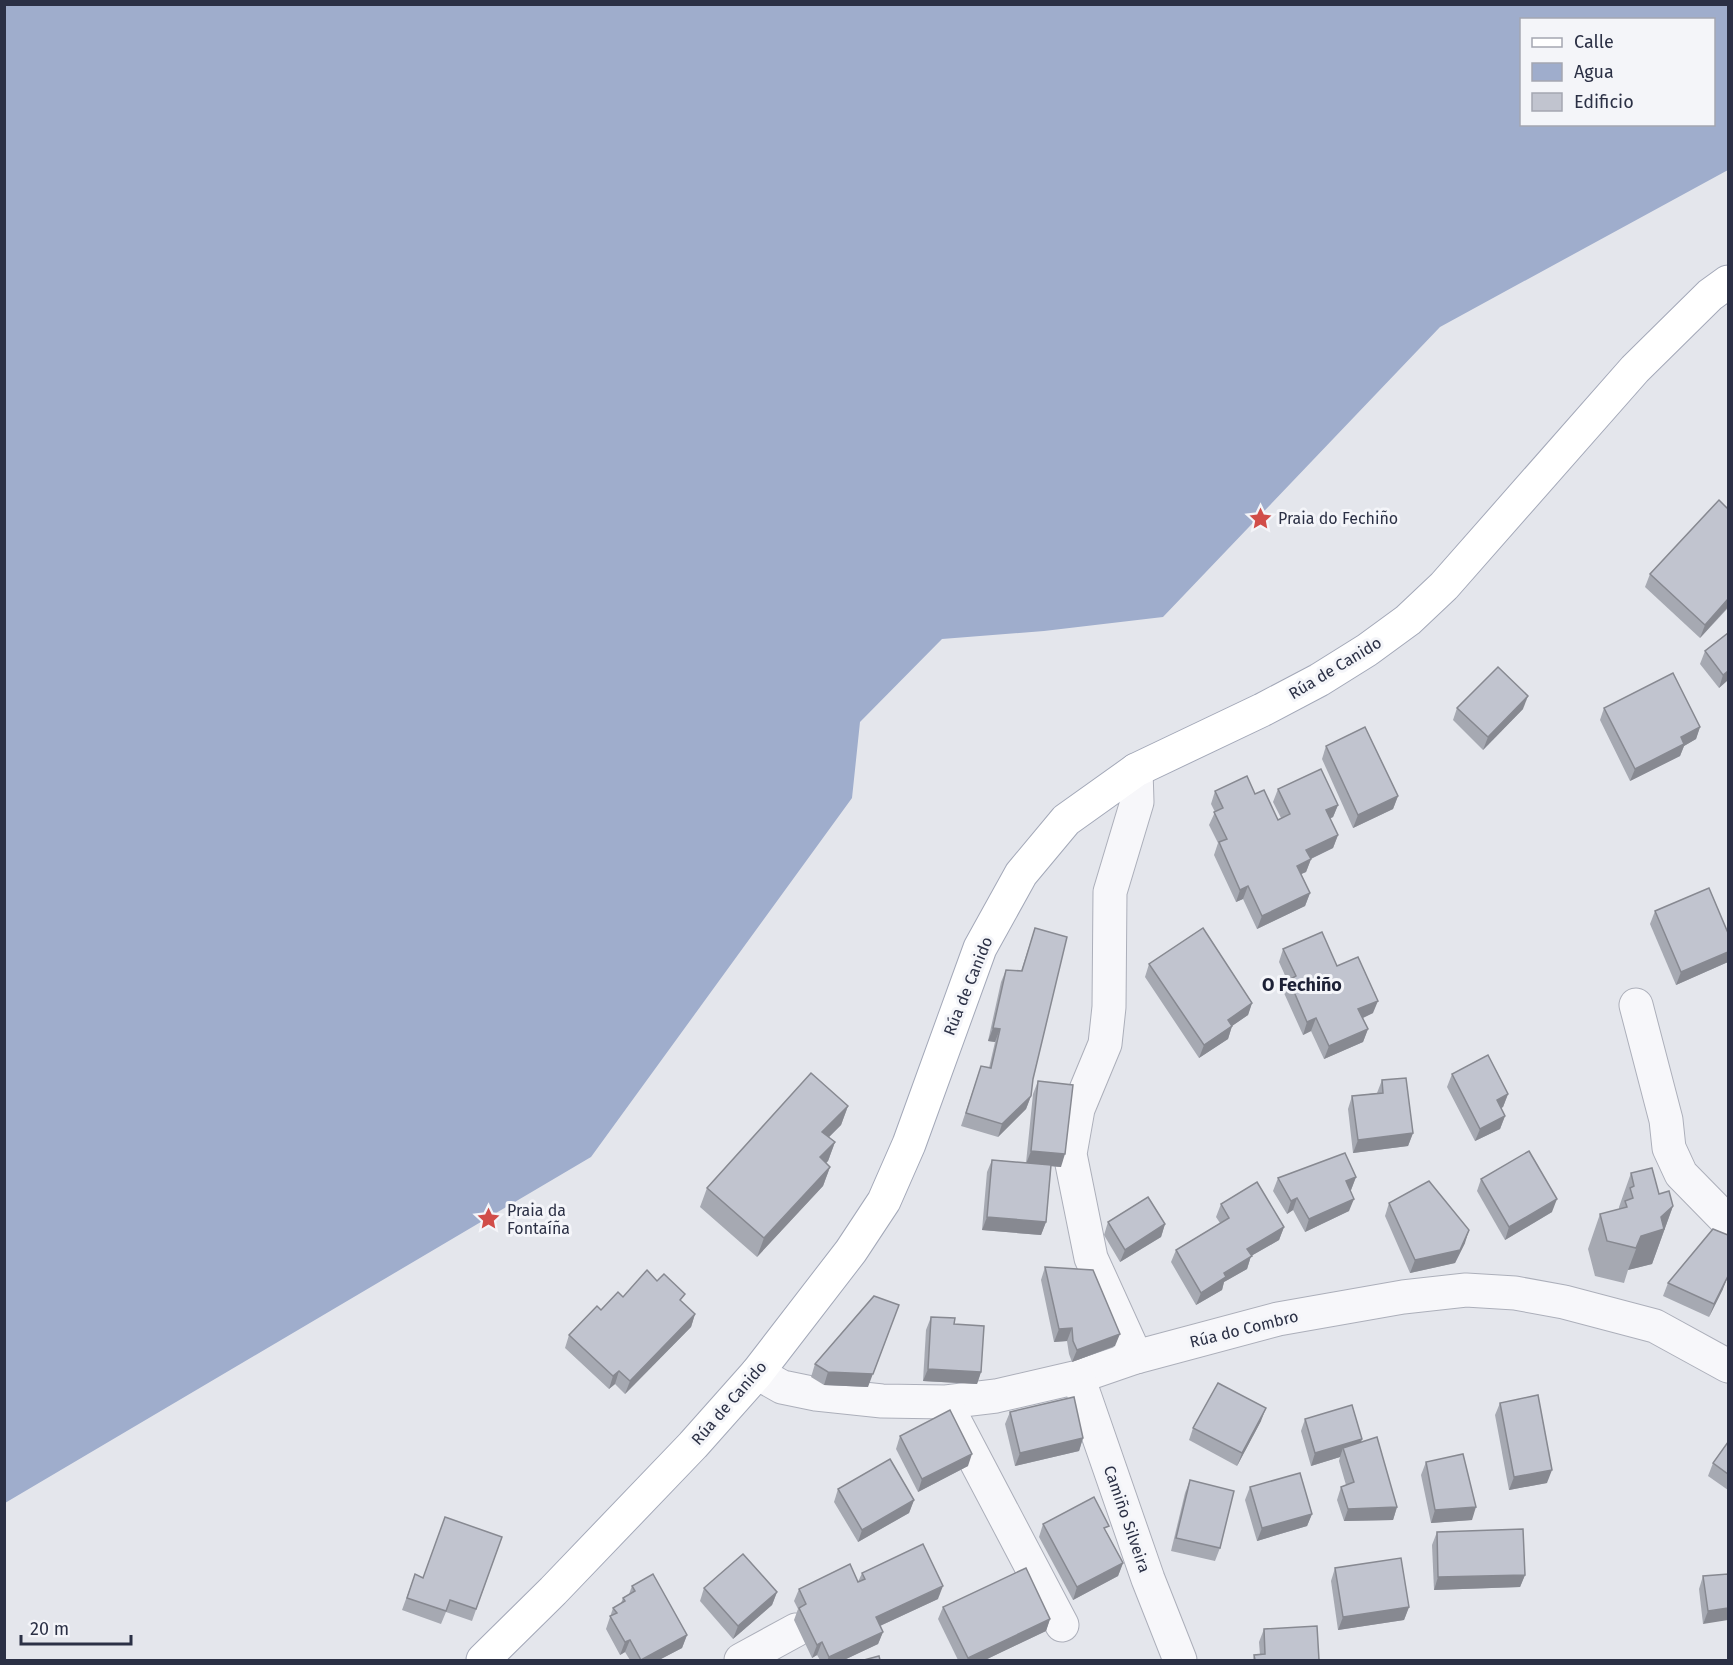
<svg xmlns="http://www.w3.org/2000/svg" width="1733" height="1665" font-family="'Fira Sans',sans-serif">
	<rect width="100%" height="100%" fill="#e4e6ec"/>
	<path fill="#9fadcc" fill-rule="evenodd" d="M4 5H1728V170L1440 327 1163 617 1044 631 942 639 860 722 852 798 591 1157 5 1503ZM1522 20H1714V124H1522Z"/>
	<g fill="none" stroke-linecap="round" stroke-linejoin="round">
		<defs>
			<g id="minor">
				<polyline points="1136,770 1137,802 1110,892 1109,1007 1105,1044 1078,1109 1070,1154 1091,1258 1136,1357"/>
				<polyline points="1636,1005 1666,1120 1669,1148 1681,1174 1728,1222"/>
				<polyline points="757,1373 782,1387 816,1394 882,1401 946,1402 996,1396 1078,1377 1136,1357 1278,1319 1403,1297 1466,1290 1515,1293 1564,1302 1655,1326 1728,1366"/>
				<polyline points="1078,1377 1148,1579 1180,1660"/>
				<polyline points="951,1414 1062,1625"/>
				<polyline points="741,1660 796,1630"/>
			</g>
			<polyline id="major" points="483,1660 553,1591 693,1445 757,1373 851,1251 884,1201 909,1144 980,948 1021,874 1066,820 1136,770 1262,710 1319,680 1367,650 1408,620 1444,586 1635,369 1710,295 1728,282"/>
		</defs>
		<use href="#minor" stroke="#acafba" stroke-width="35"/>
		<use href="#major" stroke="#a3a8b8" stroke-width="35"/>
		<use href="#minor" stroke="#f7f7fa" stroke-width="33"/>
		<use href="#major" stroke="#fff" stroke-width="33"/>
	</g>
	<g fill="#a6a9b2">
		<polygon points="1728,509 1728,608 1700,638 1645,587 1650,574"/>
		<polygon points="1705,651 1728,680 1719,688 1700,664"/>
		<polygon points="1457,708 1523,709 1483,750 1453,720"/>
		<polygon points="1604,708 1700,727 1696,739 1684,746 1680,756 1630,781 1600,720"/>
		<polygon points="1326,746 1398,796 1393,809 1353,828 1322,759"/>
		<polygon points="1278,789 1338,805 1333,817 1330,819 1338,835 1333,848 1311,859 1306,872 1301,874 1310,893 1305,906 1257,929 1243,899 1236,902 1214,855 1218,843 1209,825 1215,812 1211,804 1215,791 1255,794 1278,820 1281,818 1273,802"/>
		<polygon points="1655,911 1728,933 1728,962 1676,985 1650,924"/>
		<polygon points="1035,928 1033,1079 1031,1096 1026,1109 998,1137 961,1126 981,1066 989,1068 995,1042 988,1041 1001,982 1006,970 1021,971"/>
		<polygon points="1283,949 1337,966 1373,1013 1363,1018 1368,1029 1363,1042 1324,1059 1311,1031 1303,1035 1284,993 1288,982 1279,962"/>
		<polygon points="1149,964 1252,1003 1248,1015 1232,1026 1228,1039 1199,1058 1145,977"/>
		<polygon points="1452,1074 1508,1094 1503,1107 1501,1108 1505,1116 1500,1129 1475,1141 1447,1087"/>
		<polygon points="1382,1080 1413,1133 1408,1146 1353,1153 1348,1109 1352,1096 1377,1093"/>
		<polygon points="1038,1081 1061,1167 1051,1166 1046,1222 1041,1235 982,1230 987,1172 992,1160 1026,1163 1033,1094"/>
		<polygon points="848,1106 841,1125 829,1137 835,1142 828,1161 826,1163 830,1167 823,1186 757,1257 700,1207 707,1188"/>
		<polygon points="1631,1173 1673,1206 1652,1264 1628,1270 1624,1283 1595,1276 1588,1249 1600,1214 1619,1209 1619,1207"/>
		<polygon points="1356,1177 1351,1190 1350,1190 1349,1211 1305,1232 1293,1210 1287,1214 1273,1191 1278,1178"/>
		<polygon points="1481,1179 1552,1212 1505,1240 1477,1191"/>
		<polygon points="1389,1203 1465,1243 1455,1263 1410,1273 1385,1216"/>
		<polygon points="1221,1204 1284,1227 1279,1240 1251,1256 1247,1269 1224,1282 1222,1290 1196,1305 1171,1262 1176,1250 1220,1223 1216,1217"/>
		<polygon points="1108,1222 1165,1224 1161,1237 1120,1262 1104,1235"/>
		<polygon points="1045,1267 1115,1346 1072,1362 1069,1354 1067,1341 1054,1342 1041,1280"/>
		<polygon points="657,1281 695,1314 691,1327 625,1394 615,1384 609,1389 565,1348 569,1335 623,1297"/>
		<polygon points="1668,1283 1723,1289 1709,1317 1663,1296"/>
		<polygon points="931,1317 954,1324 981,1372 977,1384 923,1381 926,1330"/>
		<polygon points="815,1364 868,1387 824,1385 811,1377"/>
		<polygon points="1500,1403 1547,1483 1509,1490 1495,1415"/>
		<polygon points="1010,1412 1083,1438 1079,1451 1015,1466 1005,1424"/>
		<polygon points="1305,1419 1362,1439 1361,1442 1397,1507 1393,1520 1344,1521 1337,1500 1341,1487 1346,1485 1339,1461 1340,1457 1311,1466 1301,1431"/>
		<polygon points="1261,1421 1237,1466 1189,1440 1193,1428"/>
		<polygon points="900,1436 968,1466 918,1492 896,1449"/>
		<polygon points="1728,1442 1728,1490 1708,1476 1713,1463"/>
		<polygon points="1426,1462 1472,1520 1431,1523 1421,1475"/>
		<polygon points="1190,1480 1220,1548 1215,1561 1171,1551 1185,1493"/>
		<polygon points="1250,1487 1312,1514 1307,1526 1257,1541 1245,1500"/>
		<polygon points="838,1489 914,1500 909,1513 858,1542 834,1502"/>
		<polygon points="1043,1524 1107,1533 1123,1563 1118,1576 1073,1600 1039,1537"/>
		<polygon points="1437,1532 1525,1575 1520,1587 1434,1590 1432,1545"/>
		<polygon points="502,1537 472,1621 446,1612 441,1624 402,1610 415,1574 423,1578"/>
		<polygon points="1335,1568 1409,1607 1404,1620 1338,1630 1331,1581"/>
		<polygon points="862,1573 938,1599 880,1626 883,1632 878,1644 844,1660 820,1660 817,1655 812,1658 794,1620 798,1609 794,1601 799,1589 858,1582"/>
		<polygon points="1728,1574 1703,1624 1699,1589 1703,1576"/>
		<polygon points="632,1586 687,1635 682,1648 659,1660 630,1660 625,1652 620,1655 606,1629 613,1608 621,1603 623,1598 629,1594"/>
		<polygon points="704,1588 777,1592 772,1605 733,1639 700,1601"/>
		<polygon points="943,1607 1050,1619 1046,1631 985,1660 958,1660 938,1619"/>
		<polygon points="1264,1629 1319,1660 1253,1660 1254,1655 1260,1655 1259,1642"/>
	</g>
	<g fill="#878991">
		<polygon points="1728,599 1728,607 1700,638 1705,625"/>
		<polygon points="1728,671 1728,680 1719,688 1723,675"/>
		<polygon points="1528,696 1523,709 1483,750 1488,737"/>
		<polygon points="1700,727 1696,739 1684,746 1680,756 1630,781 1635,769 1681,737"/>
		<polygon points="1398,796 1393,809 1353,828 1358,815"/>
		<polygon points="1338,805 1333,817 1321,822 1326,810"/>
		<polygon points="1338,835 1333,848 1302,863 1306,850"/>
		<polygon points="1311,859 1306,872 1292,878 1297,866"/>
		<polygon points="1248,886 1243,899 1236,902 1240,890"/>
		<polygon points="1310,893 1305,906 1257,929 1262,916"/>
		<polygon points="1728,952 1728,962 1676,985 1681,972"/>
		<polygon points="1378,1001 1373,1013 1354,1022 1358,1009"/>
		<polygon points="1252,1003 1248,1015 1232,1026 1228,1039 1199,1058 1204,1045 1228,1020"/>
		<polygon points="1316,1018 1311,1031 1303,1035 1307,1022"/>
		<polygon points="993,1028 1000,1029 995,1042 988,1041"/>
		<polygon points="1368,1029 1363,1042 1324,1059 1329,1046"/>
		<polygon points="1508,1094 1503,1107 1492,1113 1497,1100"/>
		<polygon points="1031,1096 1026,1109 998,1137 1002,1124"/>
		<polygon points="848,1106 841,1125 815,1151 822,1132"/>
		<polygon points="1505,1116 1500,1129 1475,1141 1480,1129"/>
		<polygon points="1413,1133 1408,1146 1353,1153 1358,1140"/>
		<polygon points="835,1142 828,1161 813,1176 820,1157"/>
		<polygon points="1031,1151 1065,1154 1061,1167 1026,1164"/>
		<polygon points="830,1167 823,1186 757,1257 764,1238"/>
		<polygon points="1356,1177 1351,1190 1341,1194 1346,1181"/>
		<polygon points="1297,1198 1293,1210 1287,1214 1291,1201"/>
		<polygon points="1354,1199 1349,1211 1305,1232 1309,1219"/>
		<polygon points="1557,1199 1552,1212 1505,1240 1509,1227"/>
		<polygon points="1673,1206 1652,1264 1628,1270 1641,1236"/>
		<polygon points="987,1217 1046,1222 1041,1235 982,1230"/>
		<polygon points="1165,1224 1161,1237 1120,1262 1125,1250"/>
		<polygon points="1284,1227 1279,1240 1251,1256 1247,1269 1224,1282 1222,1290 1196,1305 1201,1293 1247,1249"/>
		<polygon points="1469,1230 1465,1243 1455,1263 1410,1273 1415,1260"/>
		<polygon points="1728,1276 1723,1289 1709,1317 1714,1304"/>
		<polygon points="695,1314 691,1327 625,1394 630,1381"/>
		<polygon points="894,1318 868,1387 824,1385 828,1372"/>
		<polygon points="1072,1328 1067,1341 1054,1342 1059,1329"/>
		<polygon points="1120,1334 1115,1346 1072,1362 1077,1350"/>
		<polygon points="928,1369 981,1372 977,1384 923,1381"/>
		<polygon points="619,1371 615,1384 609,1389 613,1376"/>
		<polygon points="1266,1408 1261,1421 1237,1466 1242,1453"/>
		<polygon points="1083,1438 1079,1451 1015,1466 1020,1453"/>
		<polygon points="1362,1439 1357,1452 1343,1448 1340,1457 1311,1466 1315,1453"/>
		<polygon points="972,1454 968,1466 918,1492 922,1479"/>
		<polygon points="1552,1470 1547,1483 1509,1490 1514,1477"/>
		<polygon points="914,1500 909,1513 858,1542 862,1530"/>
		<polygon points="1397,1507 1393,1520 1344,1521 1348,1509"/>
		<polygon points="1476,1507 1472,1520 1431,1523 1435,1510"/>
		<polygon points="1312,1514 1307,1526 1257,1541 1262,1528"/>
		<polygon points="1123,1563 1118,1576 1073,1600 1077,1587"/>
		<polygon points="1525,1575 1520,1587 1434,1590 1438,1577"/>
		<polygon points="943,1586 938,1599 871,1630 876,1617"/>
		<polygon points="777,1592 772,1605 733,1639 738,1626"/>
		<polygon points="1409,1607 1404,1620 1338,1630 1343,1617"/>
		<polygon points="1728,1608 1728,1620 1703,1624 1708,1611"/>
		<polygon points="1050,1619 1046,1631 985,1660 967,1660 968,1658"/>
		<polygon points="883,1632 878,1644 844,1660 827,1660 829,1657"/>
		<polygon points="687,1635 682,1648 659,1660 641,1660"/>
		<polygon points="630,1640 625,1652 620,1655 625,1642"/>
		<polygon points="822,1642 817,1655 812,1658 817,1645"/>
	</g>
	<g fill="#c1c4cf" stroke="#878991" stroke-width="1.5">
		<polygon points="1719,500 1728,509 1728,599 1705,625 1650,574"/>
		<polygon points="1728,633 1728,671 1723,675 1705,651"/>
		<polygon points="1498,667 1528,696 1488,737 1457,708"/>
		<polygon points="1673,673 1700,727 1681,737 1684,744 1635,769 1604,708"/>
		<polygon points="1365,727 1398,796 1358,815 1326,746"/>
		<polygon points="1321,769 1338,805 1326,810 1338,835 1306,850 1311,859 1297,866 1310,893 1262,916 1248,886 1240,890 1219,842 1227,839 1214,812 1223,808 1215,791 1247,776 1255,794 1264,790 1278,820 1290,814 1278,789"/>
		<polygon points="1709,888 1728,933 1728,952 1681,972 1655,911"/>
		<polygon points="1035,928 1067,937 1033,1079 1031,1096 1002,1124 966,1113 981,1066 991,1068 1000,1029 993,1028 1006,970 1022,971"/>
		<polygon points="1203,928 1252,1003 1228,1020 1232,1026 1204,1045 1149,964"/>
		<polygon points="1322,932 1337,966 1358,957 1378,1001 1358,1009 1368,1029 1329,1046 1316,1018 1307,1022 1289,980 1296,976 1283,949"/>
		<polygon points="1488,1055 1508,1094 1497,1100 1505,1116 1480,1129 1452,1074"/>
		<polygon points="811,1073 848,1106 822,1132 835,1142 820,1157 830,1167 764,1238 707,1188"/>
		<polygon points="1406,1078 1413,1133 1358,1140 1352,1096 1383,1093 1382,1080"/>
		<polygon points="1038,1081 1073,1085 1065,1154 1031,1151"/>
		<polygon points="1529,1151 1557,1199 1509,1227 1481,1179"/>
		<polygon points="1345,1153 1356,1177 1346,1181 1354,1199 1309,1219 1297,1198 1291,1201 1278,1178"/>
		<polygon points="992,1160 1051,1165 1046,1222 987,1217"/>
		<polygon points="1652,1168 1659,1194 1669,1191 1673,1206 1661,1217 1664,1229 1641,1236 1636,1248 1607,1241 1600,1214 1627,1207 1625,1201 1633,1198 1630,1188 1634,1186 1631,1173"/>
		<polygon points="1429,1181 1469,1230 1460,1250 1415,1260 1389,1203"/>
		<polygon points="1257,1182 1284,1227 1247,1249 1252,1256 1224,1273 1226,1277 1201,1293 1176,1250 1229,1218 1221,1204"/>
		<polygon points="1148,1197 1165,1224 1125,1250 1108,1222"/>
		<polygon points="1713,1229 1728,1235 1728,1276 1714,1304 1668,1283"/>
		<polygon points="1045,1267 1093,1270 1120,1334 1077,1350 1073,1341 1072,1328 1059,1329"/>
		<polygon points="647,1270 657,1281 664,1274 685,1294 680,1300 695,1314 630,1381 619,1371 613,1376 569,1335 597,1306 601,1310 618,1292 623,1297"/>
		<polygon points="874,1296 899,1305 873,1374 828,1372 815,1364"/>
		<polygon points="931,1317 955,1318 954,1324 984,1326 981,1372 928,1369"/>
		<polygon points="1218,1383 1266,1408 1242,1453 1193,1428"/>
		<polygon points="1538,1395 1552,1470 1514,1477 1500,1403"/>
		<polygon points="1074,1397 1083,1438 1020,1453 1010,1412"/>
		<polygon points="1352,1405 1362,1439 1315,1453 1305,1419"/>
		<polygon points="950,1410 972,1454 922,1479 900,1436"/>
		<polygon points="1377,1437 1397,1507 1348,1509 1341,1487 1354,1482 1343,1448"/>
		<polygon points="1728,1442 1728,1474 1713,1463"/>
		<polygon points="1463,1454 1476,1507 1435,1510 1426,1462"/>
		<polygon points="890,1459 914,1500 862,1530 838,1489"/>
		<polygon points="1300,1473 1312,1514 1262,1528 1250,1487"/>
		<polygon points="1190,1480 1234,1491 1220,1548 1176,1538"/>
		<polygon points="1094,1497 1109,1526 1104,1528 1123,1563 1077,1587 1043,1524"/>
		<polygon points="445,1517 502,1537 476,1609 450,1600 446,1611 407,1598 415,1574 423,1578"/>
		<polygon points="1523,1529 1525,1575 1438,1577 1437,1532"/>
		<polygon points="923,1544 943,1586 876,1617 883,1632 829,1657 822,1642 817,1645 799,1608 806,1604 799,1589 850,1564 858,1582 865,1579 862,1573"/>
		<polygon points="743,1554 777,1592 738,1626 704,1588"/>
		<polygon points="1401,1558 1409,1607 1343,1617 1335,1568"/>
		<polygon points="1026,1568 1050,1619 968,1658 943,1607"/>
		<polygon points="653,1574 687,1635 641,1660 630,1640 625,1642 610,1616 617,1613 613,1608 625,1601 623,1598 635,1591 632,1586"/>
		<polygon points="1728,1574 1728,1608 1708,1611 1703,1576"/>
		<polygon points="1317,1626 1319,1660 1255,1660 1254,1655 1265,1654 1264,1629"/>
		<polygon points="879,1656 880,1660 864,1660"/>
	</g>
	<defs>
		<symbol id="sight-bare" viewBox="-9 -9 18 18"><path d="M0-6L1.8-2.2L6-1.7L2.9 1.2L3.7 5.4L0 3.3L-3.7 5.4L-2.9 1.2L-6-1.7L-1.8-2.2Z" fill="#d14d49" stroke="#f4f5f9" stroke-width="2.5" paint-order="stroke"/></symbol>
	</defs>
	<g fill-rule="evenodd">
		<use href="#sight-bare" x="1244" y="502" width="33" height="33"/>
		<use href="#sight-bare" x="472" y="1202" width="33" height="33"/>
	</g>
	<g text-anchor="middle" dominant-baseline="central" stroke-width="6" stroke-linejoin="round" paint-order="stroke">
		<g font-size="16" fill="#2b3045" stroke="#f4f5f9" text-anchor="start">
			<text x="1278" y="518">Praia do Fechiño</text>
			<text x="507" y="1210">Praia da<tspan x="507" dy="18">Fontaíña</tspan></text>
		</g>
		<g font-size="16" fill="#2b3045" stroke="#f4f5f9">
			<text transform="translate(1335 668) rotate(-31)">Rúa de Canido</text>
			<text transform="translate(968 986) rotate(-68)">Rúa de Canido</text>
			<text transform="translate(1244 1329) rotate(-14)">Rúa do Combro</text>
			<text transform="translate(729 1403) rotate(-49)">Rúa de Canido</text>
			<text transform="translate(1127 1519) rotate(71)">Camiño Silveira</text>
		</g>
		<g font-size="18" font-weight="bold" fill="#1d2136" stroke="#f4f5f9">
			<text x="1302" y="985">O Fechiño</text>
		</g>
	</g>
	<rect width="1733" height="1665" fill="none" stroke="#2b3045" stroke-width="12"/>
	<rect x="1520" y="18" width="195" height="108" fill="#f4f5f9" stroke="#a4a6b1" stroke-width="1.5"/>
	<rect x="1532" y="38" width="30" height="9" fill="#ffffff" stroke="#a4a6b1" stroke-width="1.5"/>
	<text x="1574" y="48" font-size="18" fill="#2b3045">Calle</text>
	<rect x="1532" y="63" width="30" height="18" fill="#9fadcc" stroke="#a4a6b1" stroke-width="1.5"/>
	<text x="1574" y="78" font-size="18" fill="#2b3045">Agua</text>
	<rect x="1532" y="93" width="30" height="18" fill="#c1c4cf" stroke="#a4a6b1" stroke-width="1.5"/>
	<text x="1574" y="108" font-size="18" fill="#2b3045">Edificio</text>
	<path d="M21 1635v9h110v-9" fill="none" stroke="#2b3045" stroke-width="3"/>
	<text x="30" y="1635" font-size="18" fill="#2b3045" stroke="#f4f5f9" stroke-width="4.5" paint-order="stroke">20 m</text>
</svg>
